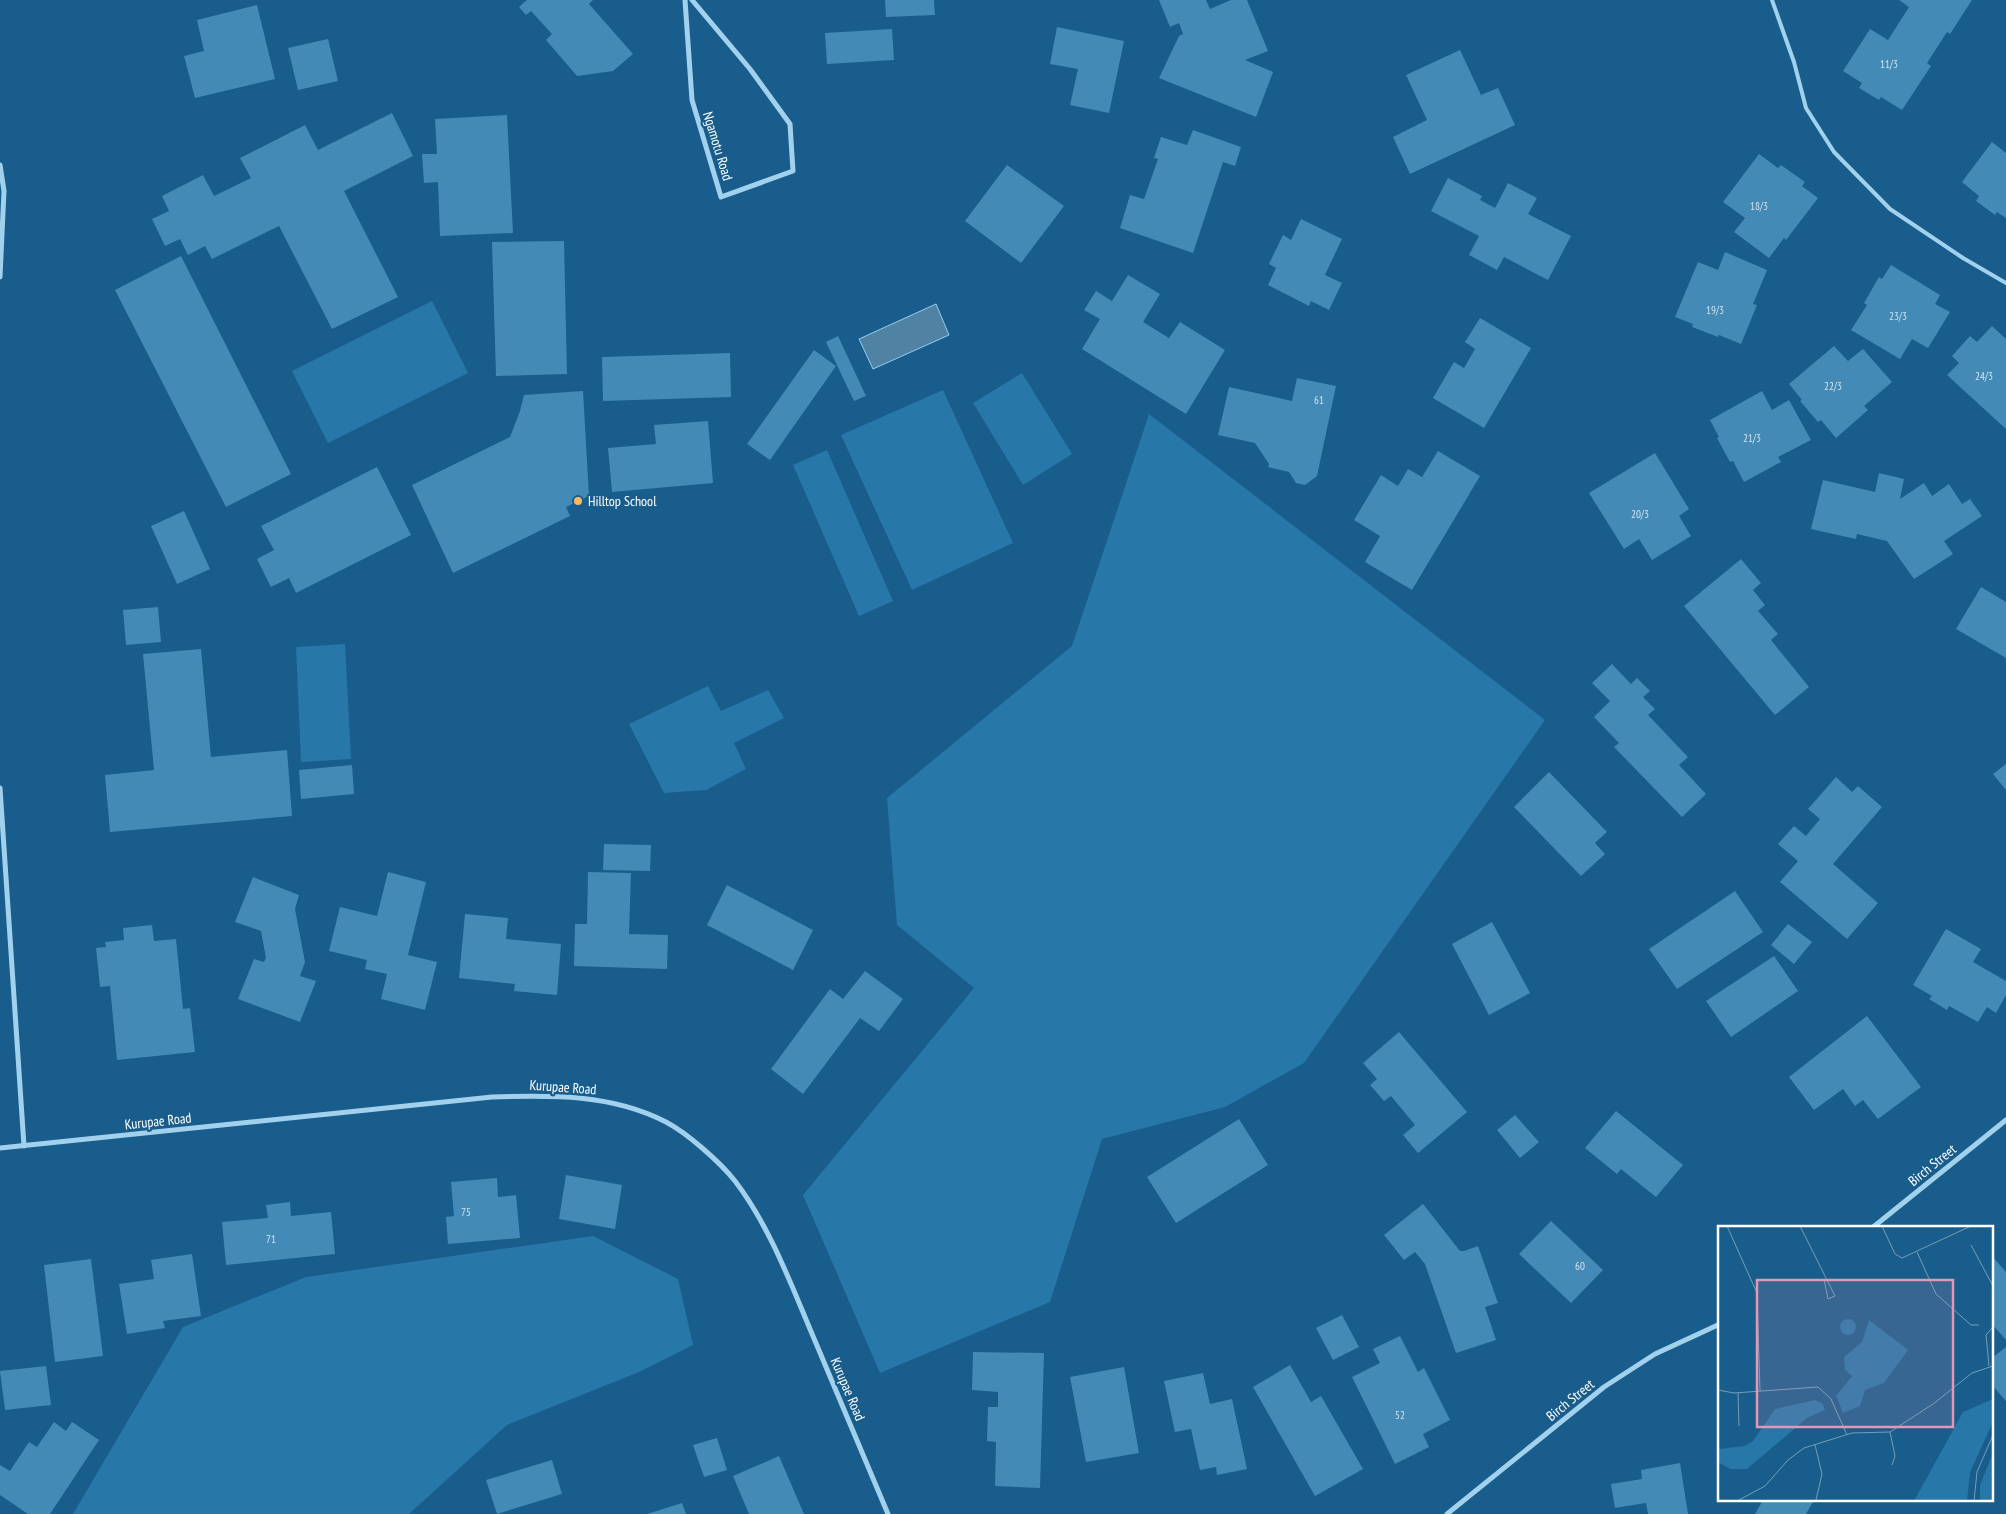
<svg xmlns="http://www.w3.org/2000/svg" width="2006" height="1514" font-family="'PT Sans Narrow',sans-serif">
	<rect width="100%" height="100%" fill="#185d8b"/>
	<g fill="#2777a8">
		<polygon points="432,301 468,373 328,443 292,371"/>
		<polygon points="1022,373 1072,454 1023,485 973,403"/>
		<polygon points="943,390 1013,543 912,590 841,435"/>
		<polygon points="1149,414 1545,720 1304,1063 1225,1107 1102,1139 1050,1302 880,1373 803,1195 974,988 897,925 887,798 1072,646"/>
		<polygon points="827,450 893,601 859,616 793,465"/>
		<polygon points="345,644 351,759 301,762 296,647"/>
		<polygon points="708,686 721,711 768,690 784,718 734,743 746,769 706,790 664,793 629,724"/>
		<polygon points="593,1236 678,1279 693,1345 639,1372 507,1425 409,1514 73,1514 183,1327 306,1277"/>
	</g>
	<polygon fill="#5082a3" stroke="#94cef1" points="936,304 949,335 873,369 859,339"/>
	<g fill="#448ab6">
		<polygon points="527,0 593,0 589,4 633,54 613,71 577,76 546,40 552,34 531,11 526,15 519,7"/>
		<polygon points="885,0 934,0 935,15 886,17"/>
		<polygon points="1159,0 1206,0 1210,9 1231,0 1247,0 1268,51 1245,60 1273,72 1256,117 1159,78 1179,36 1183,34 1179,23 1170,27"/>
		<polygon points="1899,0 1972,0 1950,34 1947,32 1927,63 1931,66 1902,110 1881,97 1879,100 1859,88 1862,83 1843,71 1870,29 1888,40 1909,7"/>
		<polygon points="257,5 275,79 195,98 184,56 204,51 197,20"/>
		<polygon points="1057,27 1124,41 1109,113 1070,105 1078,69 1050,64"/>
		<polygon points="892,29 894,60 827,64 825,33"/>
		<polygon points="328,39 338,81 298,90 288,48"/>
		<polygon points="1460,50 1481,95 1498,88 1515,125 1410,174 1393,137 1427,120 1406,75"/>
		<polygon points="392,113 413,156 344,191 398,297 332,329 279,226 212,259 205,246 188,255 180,239 165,246 152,219 169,211 162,196 203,175 214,196 251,178 240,158 305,125 318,150"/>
		<polygon points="507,115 513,233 440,236 438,182 424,183 422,154 437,154 435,119"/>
		<polygon points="1193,130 1241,147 1235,166 1223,162 1193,253 1120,228 1130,195 1144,199 1158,159 1154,158 1161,137 1187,145"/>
		<polygon points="1992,142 2006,153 2006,218 1997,212 1995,215 1976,201 1979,196 1962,182"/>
		<polygon points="1759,154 1778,168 1781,165 1805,182 1802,186 1818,198 1786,240 1784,238 1769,258 1734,232 1745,218 1723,202"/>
		<polygon points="1007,165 1064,206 1021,263 965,221"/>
		<polygon points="1448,178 1482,196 1480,200 1495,208 1508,183 1537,198 1528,214 1571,236 1548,280 1504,257 1497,270 1469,255 1479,236 1431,211"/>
		<polygon points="1301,219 1342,239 1325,275 1342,283 1329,310 1311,301 1309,306 1268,285 1276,268 1269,264 1283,235 1291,240"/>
		<polygon points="564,241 567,374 496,376 492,242"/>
		<polygon points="1725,252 1767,270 1753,304 1757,305 1741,344 1719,335 1718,337 1692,327 1693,324 1675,317 1698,262 1718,270"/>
		<polygon points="181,256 291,474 226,507 115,290"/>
		<polygon points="1891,265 1940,295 1935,304 1950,312 1928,348 1912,339 1900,359 1851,330 1867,305 1864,303 1879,277 1882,279"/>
		<polygon points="1128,275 1160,294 1143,322 1169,338 1180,322 1225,350 1186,414 1082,349 1100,319 1084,310 1096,291 1112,301"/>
		<polygon points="1480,318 1531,348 1484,428 1433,398 1454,362 1464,368 1475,349 1465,342"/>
		<polygon points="1992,326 2006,339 2006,429 1947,375 1959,363 1952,356 1970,336 1977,342"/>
		<polygon points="838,336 866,396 854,401 826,342"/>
		<polygon points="1834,346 1848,361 1863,349 1892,382 1864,406 1868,410 1836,438 1821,420 1818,422 1800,401 1802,400 1789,384"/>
		<polygon points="814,350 836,366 770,460 747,444"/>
		<polygon points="730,353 731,397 603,401 602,357"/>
		<polygon points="1297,378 1336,386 1317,476 1305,485 1296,483 1289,472 1268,467 1269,464 1255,443 1218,435 1229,387 1292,401"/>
		<polygon points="583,391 589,496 566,507 570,516 453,573 412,485 510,437 520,411 524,395"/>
		<polygon points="1762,391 1772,410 1789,400 1811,440 1778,457 1781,462 1744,482 1733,461 1730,462 1717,438 1719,437 1710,420"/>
		<polygon points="708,421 713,483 612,492 608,448 656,444 654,425"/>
		<polygon points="1438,451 1480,476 1412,590 1365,562 1380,536 1354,520 1381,475 1398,486 1408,469 1422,477"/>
		<polygon points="1655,453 1689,509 1679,516 1691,536 1652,560 1639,539 1624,549 1589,493"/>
		<polygon points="377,467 411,535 296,593 289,578 271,587 257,559 274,550 261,526"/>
		<polygon points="1879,473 1904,479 1900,499 1924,483 1932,496 1949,484 1962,504 1970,499 1982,516 1944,541 1953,554 1914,579 1887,541 1857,534 1856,539 1811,529 1823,480 1875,492"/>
		<polygon points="184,511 210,569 177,584 151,526"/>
		<polygon points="1741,559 1761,583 1753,590 1765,605 1758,611 1778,634 1771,640 1809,687 1775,715 1684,606"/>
		<polygon points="1981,587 2006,602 2006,658 1956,629"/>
		<polygon points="158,607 161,642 126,645 123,610"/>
		<polygon points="201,649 211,757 287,750 292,816 110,832 105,775 154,770 143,654"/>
		<polygon points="1612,664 1631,684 1637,678 1650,691 1643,697 1655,709 1648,715 1688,757 1679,765 1706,794 1682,817 1614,747 1619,743 1594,717 1610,701 1592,683"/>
		<polygon points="2006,764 2006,790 1993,774"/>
		<polygon points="352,765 354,794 301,799 299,770"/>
		<polygon points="1549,772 1607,832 1595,843 1605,854 1581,876 1514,807"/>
		<polygon points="1836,777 1852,792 1858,786 1882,807 1833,864 1878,903 1847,939 1780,882 1798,861 1778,844 1794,826 1806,836 1820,819 1808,809"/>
		<polygon points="604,844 651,845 650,871 603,870"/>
		<polygon points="388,872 426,882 408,955 437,962 425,1010 381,999 387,974 365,969 367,960 329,951 340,907 377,916"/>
		<polygon points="588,872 631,873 629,934 668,935 667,969 574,966 575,924 587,924"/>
		<polygon points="253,877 299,895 295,909 305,962 300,976 316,981 300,1022 238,999 254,959 264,962 266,958 261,931 235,922"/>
		<polygon points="727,885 813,930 793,970 707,925"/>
		<polygon points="1735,891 1763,932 1677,989 1649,949"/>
		<polygon points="465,914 508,918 506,939 561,944 557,995 514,991 515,984 459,978"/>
		<polygon points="1492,922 1530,993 1489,1015 1452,944"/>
		<polygon points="1788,924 1812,942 1794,964 1771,945"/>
		<polygon points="152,925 154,941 176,939 183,1009 190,1008 195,1052 117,1060 110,986 100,987 96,948 106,947 105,942 124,940 123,928"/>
		<polygon points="1946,929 1981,949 1973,962 2006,981 2006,995 1996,1013 1987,1007 1978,1022 1949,1006 1947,1010 1929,999 1932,996 1913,985"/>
		<polygon points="1774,956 1798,991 1731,1037 1706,1001"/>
		<polygon points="865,971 903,999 879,1031 860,1018 803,1094 771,1069 830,989 843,999"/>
		<polygon points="1867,1016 1921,1087 1878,1119 1863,1100 1855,1106 1843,1089 1814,1110 1789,1077"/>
		<polygon points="1399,1032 1467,1112 1418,1153 1403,1135 1415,1125 1391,1096 1384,1101 1370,1085 1377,1079 1363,1063"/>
		<polygon points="1616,1111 1683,1165 1656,1197 1621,1169 1617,1174 1585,1148"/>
		<polygon points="1515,1115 1539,1142 1520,1158 1497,1130"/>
		<polygon points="1239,1119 1268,1165 1176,1223 1147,1177"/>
		<polygon points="566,1175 622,1185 615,1229 559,1219"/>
		<polygon points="497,1178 498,1197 516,1195 520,1238 448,1244 446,1217 454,1216 451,1182"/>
		<polygon points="290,1202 291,1216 331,1212 335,1254 226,1265 222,1222 268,1218 266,1205"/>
		<polygon points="1423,1204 1460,1251 1464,1251 1478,1246 1498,1303 1485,1307 1496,1340 1456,1353 1425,1264 1415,1252 1404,1260 1384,1235"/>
		<polygon points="1551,1221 1603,1270 1571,1303 1519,1254"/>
		<polygon points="192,1254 201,1316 163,1321 165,1328 127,1334 119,1284 154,1279 151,1260"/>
		<polygon points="1992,1256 2006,1272 2006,1340 1992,1324"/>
		<polygon points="91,1259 103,1356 55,1362 44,1265"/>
		<polygon points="1342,1315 1359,1347 1333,1360 1316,1328"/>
		<polygon points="1400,1336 1418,1372 1424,1368 1450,1420 1423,1434 1429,1447 1395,1464 1352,1377 1380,1363 1373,1349"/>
		<polygon points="2006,1347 2006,1401 1992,1385 1992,1358"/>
		<polygon points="973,1352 1044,1353 1040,1488 995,1486 996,1442 987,1441 988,1407 998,1407 998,1392 972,1390"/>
		<polygon points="1290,1365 1311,1402 1321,1396 1363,1469 1315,1496 1253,1387"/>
		<polygon points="46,1366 51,1405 5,1410 0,1371"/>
		<polygon points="1124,1367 1139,1453 1086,1462 1070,1377"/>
		<polygon points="1203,1373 1210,1404 1232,1399 1247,1469 1217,1475 1216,1467 1200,1470 1191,1429 1175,1432 1164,1381"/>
		<polygon points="54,1422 66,1431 72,1422 99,1440 50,1514 28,1514 0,1495 0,1465 10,1471 29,1442 37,1447"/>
		<polygon points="717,1438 727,1470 704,1477 693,1445"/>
		<polygon points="779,1456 804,1514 749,1514 733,1476"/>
		<polygon points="552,1460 562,1494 497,1514 486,1480"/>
		<polygon points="1680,1463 1688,1514 1648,1514 1646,1503 1615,1508 1611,1484 1642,1479 1641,1470"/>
		<polygon points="1763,1500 1814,1500 1806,1514 1755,1514"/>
		<polygon points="682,1503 686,1514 647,1514"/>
	</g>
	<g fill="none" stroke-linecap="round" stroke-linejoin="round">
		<polyline stroke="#a2d1ee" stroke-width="4" points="1772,0 1794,62 1806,108 1834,152 1890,209 1963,258 2006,283"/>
		<g stroke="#a2d1ee" stroke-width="5">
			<polyline points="685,0 692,100 721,197 793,171 790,124 750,69 692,0"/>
			<polyline points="0,165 4,191 0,277"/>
			<polyline points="0,788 24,1146"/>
			<path d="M0 1148 492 1097C552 1095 612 1094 666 1122 687 1133 720 1162 735 1181 768 1224 789 1279 810 1329 836 1391 862 1452 888 1514"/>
			<polyline points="1872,1228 2006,1120"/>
			<polyline points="1447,1514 1604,1387 1655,1354 1720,1324"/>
		</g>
	</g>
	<circle fill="#ffb75f" stroke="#185d8b" stroke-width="2" cx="578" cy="501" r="5"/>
	<g text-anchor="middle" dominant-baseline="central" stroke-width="4.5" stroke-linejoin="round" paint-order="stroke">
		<g font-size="11" fill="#d0e2ed">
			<text x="1889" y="64">11/3</text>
			<text x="1759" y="206">18/3</text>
			<text x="1715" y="310">19/3</text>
			<text x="1898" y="316">23/3</text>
			<text x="1984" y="376">24/3</text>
			<text x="1833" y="386">22/3</text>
			<text x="1319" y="400">61</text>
			<text x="1752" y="438">21/3</text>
			<text x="1640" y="514">20/3</text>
			<text x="466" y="1212">75</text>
			<text x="271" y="1239">71</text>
			<text x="1580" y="1266">60</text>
			<text x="1400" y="1415">52</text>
		</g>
		<g font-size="14" fill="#fff" stroke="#185d8b">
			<text transform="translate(718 146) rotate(73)">Ngamotu Road</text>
			<text transform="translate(563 1087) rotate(4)">Kurupae Road</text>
			<text transform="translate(158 1121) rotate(-6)">Kurupae Road</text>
			<text transform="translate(1932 1165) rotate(-39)">Birch Street</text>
			<text transform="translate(848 1389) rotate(67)">Kurupae Road</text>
			<text transform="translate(1570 1400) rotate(-39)">Birch Street</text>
		</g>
		<g font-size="14" fill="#fff" stroke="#185d8b" text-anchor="start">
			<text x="588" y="501">Hilltop School</text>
		</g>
	</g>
	<g transform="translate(1718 1226)">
		<rect width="275" height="275" fill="#185d8b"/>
		<path d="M122 101a8 8 0 1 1 16 0a8 8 0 1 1-16 0ZM151 94 190 124 166 157 147 164 142 180 125 187 118 170 134 150 127 144 126 131 144 116ZM275 173V196L252 246 249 275H196L245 186ZM97 174 105 178 107 184 89 192 29 243H12L0 236 1 223 27 220 35 215 57 183ZM275 227V275H262V259Z" fill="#2777a8"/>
		<path fill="none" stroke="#749eb9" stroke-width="1" d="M9 0 39 67 42 165M82 0 117 70 110 73 106 53M164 0 177 28 184 32 253 0M253 19 275 60M199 26 218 68 253 99H261M271 140 268 109 275 101M0 164 16 167 100 161 113 173 129 209M20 167 21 200M172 206 177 230 174 239M97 219 104 248 98 274M19 275 47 260 70 234 86 222 134 207 172 206 215 178 254 147 275 140M256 275 259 246 275 209"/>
		<path fill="#e497b5" fill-opacity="0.15" stroke="#e497b5" stroke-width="2.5" d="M39 54H235V201H39Z"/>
		<rect width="275" height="275" fill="none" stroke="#fff" stroke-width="2.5"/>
	</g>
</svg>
